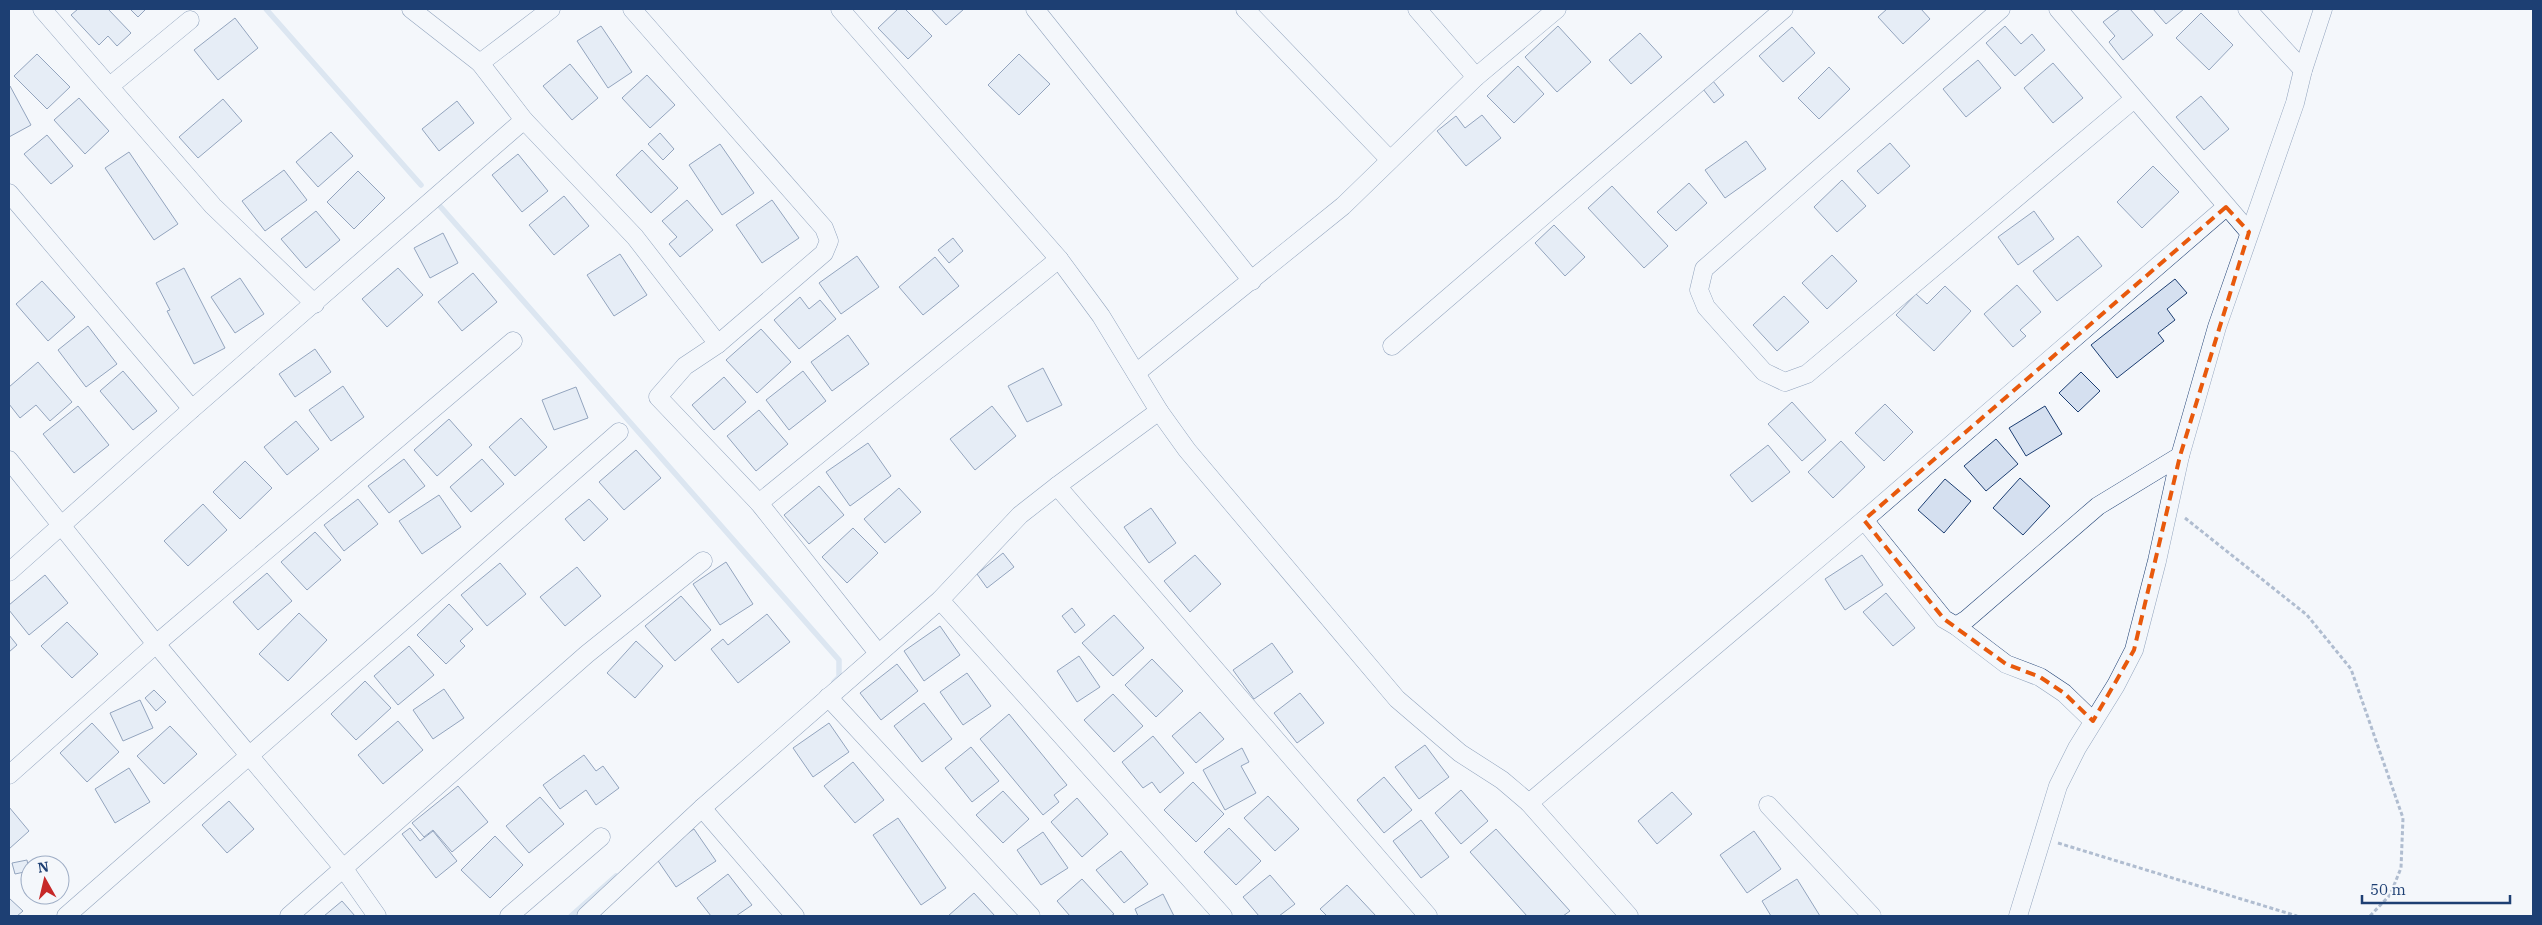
<svg xmlns="http://www.w3.org/2000/svg" width="2542" height="925" font-family="'IBM Plex Serif',serif">
	<rect width="100%" height="100%" fill="#f4f7fb"/>
	<g fill="none" stroke-linecap="round" stroke-linejoin="round">
		<g stroke="#bed0e5" stroke-width="5.5">
			<polyline points="266,9 421,185"/>
			<polyline points="439,205 839,660 839,677 834,682"/>
			<polyline points="571,916 616,876"/>
		</g>
	</g>
	<g fill="#d5e0f0" stroke="#1d3f73">
		<polygon points="78,9 108,9 131,33 117,46 108,36 99,45 71,15"/>
		<polygon points="130,9 146,9 138,17"/>
		<polygon points="898,9 905,9 932,36 908,59 878,28"/>
		<polygon points="931,9 964,9 946,25"/>
		<polygon points="1887,9 1921,9 1930,19 1903,44 1878,17"/>
		<polygon points="2120,9 2130,9 2153,35 2123,60 2109,42 2115,36 2103,22"/>
		<polygon points="2153,9 2184,9 2166,24"/>
		<polygon points="2201,13 2233,45 2209,70 2176,38"/>
		<polygon points="235,18 258,48 218,80 194,50"/>
		<polygon points="601,26 632,72 608,88 577,41"/>
		<polygon points="1558,26 1591,62 1557,92 1525,57"/>
		<polygon points="2005,26 2021,44 2032,34 2045,50 2015,76 1986,43"/>
		<polygon points="1792,27 1815,53 1783,82 1759,56"/>
		<polygon points="1640,33 1662,57 1631,84 1609,60"/>
		<polygon points="37,54 70,87 47,109 14,76"/>
		<polygon points="1019,54 1050,84 1019,115 988,85"/>
		<polygon points="1978,60 2001,88 1966,117 1943,89"/>
		<polygon points="2053,63 2083,98 2053,123 2024,88"/>
		<polygon points="570,64 598,98 572,120 543,86"/>
		<polygon points="1518,66 1544,94 1514,123 1487,96"/>
		<polygon points="1829,67 1850,89 1819,119 1798,98"/>
		<polygon points="647,75 675,105 650,128 622,98"/>
		<polygon points="1713,81 1724,95 1714,103 1703,89"/>
		<polygon points="10,86 31,125 9,137 9,87"/>
		<polygon points="2201,96 2229,129 2204,150 2176,117"/>
		<polygon points="79,98 109,131 85,154 54,120"/>
		<polygon points="223,99 242,121 198,158 179,137"/>
		<polygon points="457,101 474,123 439,151 422,129"/>
		<polygon points="1482,115 1501,138 1466,166 1437,131 1456,116 1465,128"/>
		<polygon points="331,132 353,156 318,187 296,162"/>
		<polygon points="660,133 674,149 663,160 648,144"/>
		<polygon points="47,135 73,166 51,184 24,154"/>
		<polygon points="1746,141 1766,169 1725,198 1705,170"/>
		<polygon points="1890,143 1910,166 1878,194 1857,171"/>
		<polygon points="720,144 754,193 722,215 689,165"/>
		<polygon points="642,150 678,188 651,213 616,175"/>
		<polygon points="129,152 178,224 154,240 105,168"/>
		<polygon points="518,154 548,191 522,212 492,175"/>
		<polygon points="2153,166 2179,192 2142,228 2117,202"/>
		<polygon points="284,170 307,200 265,231 242,201"/>
		<polygon points="358,171 385,198 354,229 327,202"/>
		<polygon points="1842,180 1866,206 1837,232 1814,207"/>
		<polygon points="1689,183 1707,203 1676,231 1657,212"/>
		<polygon points="1612,186 1668,246 1644,268 1588,208"/>
		<polygon points="564,196 589,226 554,255 529,225"/>
		<polygon points="687,200 713,230 680,257 669,244 677,237 662,221"/>
		<polygon points="772,200 799,238 762,263 736,225"/>
		<polygon points="316,211 340,240 306,268 281,239"/>
		<polygon points="2034,211 2054,239 2018,265 1998,237"/>
		<polygon points="1554,225 1585,257 1565,276 1535,243"/>
		<polygon points="443,233 458,263 430,278 414,248"/>
		<polygon points="2078,236 2102,266 2057,301 2033,271"/>
		<polygon points="953,238 963,251 949,263 938,250"/>
		<polygon points="620,254 647,295 614,316 587,275"/>
		<polygon points="1832,255 1857,281 1827,309 1802,283"/>
		<polygon points="857,256 879,287 841,314 819,283"/>
		<polygon points="935,257 959,286 923,315 899,287"/>
		<polygon points="184,268 225,348 194,364 167,311 170,310 156,283"/>
		<polygon points="398,268 423,295 387,327 362,299"/>
		<polygon points="473,273 497,302 462,331 438,302"/>
		<polygon points="240,278 264,314 235,333 211,297"/>
		<polygon points="2175,279 2187,293 2167,309 2175,320 2158,333 2164,341 2117,378 2091,345"/>
		<polygon points="42,281 75,317 48,341 16,304"/>
		<polygon points="2017,285 2041,312 2020,330 2026,336 2013,347 1984,314"/>
		<polygon points="1945,286 1971,311 1934,351 1896,315 1916,294 1927,304"/>
		<polygon points="1784,296 1809,322 1777,351 1753,325"/>
		<polygon points="800,297 809,309 820,300 836,319 799,349 774,320"/>
		<polygon points="88,326 117,364 86,387 58,350"/>
		<polygon points="761,329 791,362 757,393 726,360"/>
		<polygon points="848,335 869,364 832,391 811,362"/>
		<polygon points="315,349 331,372 295,397 279,374"/>
		<polygon points="38,362 72,402 50,421 36,405 20,418 9,404 9,387"/>
		<polygon points="1043,368 1062,405 1027,422 1008,386"/>
		<polygon points="123,371 157,411 133,430 100,391"/>
		<polygon points="803,371 826,401 789,430 766,400"/>
		<polygon points="2081,372 2100,391 2078,412 2059,393"/>
		<polygon points="724,377 746,402 714,430 692,405"/>
		<polygon points="343,386 364,417 331,441 309,410"/>
		<polygon points="576,387 588,418 554,430 542,400"/>
		<polygon points="1792,402 1826,440 1802,461 1768,424"/>
		<polygon points="1885,404 1913,432 1884,461 1855,433"/>
		<polygon points="78,406 109,445 74,473 43,434"/>
		<polygon points="992,406 1016,436 975,470 950,439"/>
		<polygon points="2045,406 2062,434 2026,456 2009,428"/>
		<polygon points="759,410 788,444 756,471 727,436"/>
		<polygon points="521,418 547,447 515,476 489,447"/>
		<polygon points="449,419 472,445 437,476 414,450"/>
		<polygon points="296,421 319,449 287,475 264,447"/>
		<polygon points="1996,439 2018,464 1986,491 1964,466"/>
		<polygon points="1841,441 1865,467 1833,498 1808,472"/>
		<polygon points="868,443 891,476 850,506 826,472"/>
		<polygon points="1768,445 1790,472 1752,502 1730,475"/>
		<polygon points="636,450 661,478 624,510 599,482"/>
		<polygon points="404,459 425,486 389,513 368,486"/>
		<polygon points="482,459 504,484 471,512 450,487"/>
		<polygon points="245,461 272,488 240,519 213,492"/>
		<polygon points="2020,478 2050,506 2023,535 1993,508"/>
		<polygon points="1945,479 1971,501 1944,533 1918,510"/>
		<polygon points="819,486 844,515 809,544 784,515"/>
		<polygon points="899,488 921,512 885,543 864,519"/>
		<polygon points="439,495 461,527 422,554 399,521"/>
		<polygon points="358,499 378,524 344,551 324,525"/>
		<polygon points="589,499 608,519 584,541 565,519"/>
		<polygon points="203,504 227,530 188,566 164,541"/>
		<polygon points="1151,508 1176,543 1149,563 1124,527"/>
		<polygon points="853,528 878,553 847,583 822,557"/>
		<polygon points="315,532 341,560 307,590 281,562"/>
		<polygon points="1003,553 1014,567 987,588 977,574"/>
		<polygon points="1195,555 1221,584 1190,612 1164,581"/>
		<polygon points="1862,555 1883,585 1845,610 1825,579"/>
		<polygon points="726,562 753,604 720,625 693,584"/>
		<polygon points="500,563 526,594 487,626 461,595"/>
		<polygon points="577,567 601,596 565,626 540,597"/>
		<polygon points="267,573 292,601 258,630 233,602"/>
		<polygon points="45,575 68,603 29,635 9,610 9,605"/>
		<polygon points="1886,593 1915,628 1893,646 1863,612"/>
		<polygon points="681,596 711,630 675,661 645,626"/>
		<polygon points="449,604 473,629 460,641 465,646 446,664 417,635"/>
		<polygon points="1072,608 1085,625 1075,633 1062,616"/>
		<polygon points="299,613 327,640 288,681 259,654"/>
		<polygon points="767,614 790,642 738,683 711,649 723,639 728,645"/>
		<polygon points="1114,615 1144,648 1113,676 1082,643"/>
		<polygon points="67,622 98,654 72,678 41,646"/>
		<polygon points="940,626 960,655 924,681 904,651"/>
		<polygon points="9,635 17,645 9,652"/>
		<polygon points="636,641 663,666 635,698 607,673"/>
		<polygon points="1272,643 1293,672 1254,699 1233,670"/>
		<polygon points="409,646 434,675 398,705 374,676"/>
		<polygon points="1079,656 1100,687 1077,702 1057,671"/>
		<polygon points="1152,659 1183,691 1156,717 1125,685"/>
		<polygon points="897,664 918,691 881,720 860,693"/>
		<polygon points="967,673 991,706 963,725 940,692"/>
		<polygon points="365,681 391,708 356,740 331,714"/>
		<polygon points="444,689 464,718 433,739 413,710"/>
		<polygon points="154,690 166,702 156,711 145,698"/>
		<polygon points="1300,693 1324,723 1297,743 1274,713"/>
		<polygon points="1113,694 1143,726 1114,752 1084,720"/>
		<polygon points="140,700 153,728 123,741 110,713"/>
		<polygon points="924,703 952,739 922,762 894,726"/>
		<polygon points="1200,712 1224,739 1196,763 1172,736"/>
		<polygon points="1009,714 1067,785 1054,795 1059,802 1043,815 980,739"/>
		<polygon points="398,721 423,750 383,784 358,755"/>
		<polygon points="92,723 119,752 87,782 60,753"/>
		<polygon points="829,723 849,752 813,777 793,748"/>
		<polygon points="170,726 197,754 164,784 137,756"/>
		<polygon points="1153,736 1184,773 1160,793 1152,782 1143,788 1122,762"/>
		<polygon points="1425,745 1449,777 1419,799 1395,767"/>
		<polygon points="971,747 999,781 972,802 945,768"/>
		<polygon points="1242,748 1249,762 1241,766 1256,793 1225,810 1203,770"/>
		<polygon points="584,755 596,771 603,766 619,788 596,805 586,790 560,809 543,785"/>
		<polygon points="853,762 884,800 855,823 824,786"/>
		<polygon points="129,768 150,802 115,823 95,789"/>
		<polygon points="1384,777 1412,810 1384,833 1357,800"/>
		<polygon points="1193,782 1224,814 1196,842 1164,810"/>
		<polygon points="458,786 488,822 452,852 433,830 424,837 412,823"/>
		<polygon points="1461,790 1488,821 1461,844 1435,813"/>
		<polygon points="1003,791 1029,819 1003,843 976,815"/>
		<polygon points="1672,792 1692,814 1657,844 1638,821"/>
		<polygon points="1268,796 1299,829 1275,851 1244,818"/>
		<polygon points="540,797 564,824 529,853 506,826"/>
		<polygon points="1077,798 1108,834 1082,857 1051,822"/>
		<polygon points="229,801 254,829 227,853 202,825"/>
		<polygon points="9,807 29,831 9,849"/>
		<polygon points="898,818 946,888 921,905 873,835"/>
		<polygon points="1421,820 1449,857 1421,878 1393,841"/>
		<polygon points="410,828 420,841 433,831 457,861 436,878 402,834"/>
		<polygon points="1229,828 1261,861 1236,885 1204,852"/>
		<polygon points="694,829 716,861 676,887 654,855"/>
		<polygon points="1496,829 1570,911 1563,916 1527,916 1470,852"/>
		<polygon points="1754,831 1781,869 1747,893 1720,855"/>
		<polygon points="1043,832 1068,868 1041,885 1017,850"/>
		<polygon points="495,836 523,865 490,898 461,870"/>
		<polygon points="1121,851 1148,884 1124,903 1096,870"/>
		<polygon points="27,860 29,871 15,874 12,863"/>
		<polygon points="728,874 752,905 736,916 711,916 697,898"/>
		<polygon points="1270,875 1295,904 1279,916 1259,916 1243,897"/>
		<polygon points="1082,879 1114,914 1111,916 1070,916 1057,901"/>
		<polygon points="1797,879 1820,916 1771,916 1762,901"/>
		<polygon points="1347,885 1376,916 1327,916 1320,909"/>
		<polygon points="974,893 995,916 948,916"/>
		<polygon points="1163,894 1174,916 1138,916 1135,909"/>
		<polygon points="9,898 23,911 17,916 9,916"/>
		<polygon points="342,901 355,916 324,916"/>
	</g>
	<g fill="none" stroke-linecap="round" stroke-linejoin="round">
		<defs>
			<g id="minor">
				<polyline points="42,9 213,206 315,304"/>
				<polyline points="411,9 480,63"/>
				<polyline points="551,9 480,63 524,120 635,237 718,344"/>
				<polyline points="632,9 824,228 829,241 824,253 718,344 685,366 658,397 759,503 878,653"/>
				<polyline points="840,9 1059,259 1101,316 1159,411"/>
				<polyline points="1035,9 1252,281"/>
				<polyline points="1245,9 1390,160"/>
				<polyline points="1417,9 1476,77"/>
				<polyline points="2001,9 1704,269 1699,290 1706,307 1764,372 1785,382 1807,374 2134,99"/>
				<polyline points="2058,9 2249,232"/>
				<polyline points="2247,9 2303,70"/>
				<polyline points="110,86 190,20"/>
				<polyline points="9,193 192,409"/>
				<polyline points="1392,346 1784,9"/>
				<polyline points="1136,373 1343,206 1476,77 1557,9"/>
				<polyline points="9,460 156,644 344,869 377,916"/>
				<polyline points="1057,486 1159,411 1187,450 1397,699 1460,753 1502,780 1529,803 1629,916"/>
				<polyline points="759,503 1059,259"/>
				<polyline points="1864,520 1944,619 1956,626 2006,664 2040,677 2064,693 2093,721"/>
				<polyline points="9,572 192,409 524,120"/>
				<polyline points="940,600 1223,916"/>
				<polyline points="1956,626 1967,619 2098,506 2180,456"/>
				<polyline points="828,697 1031,916"/>
				<polyline points="9,775 156,644 513,341"/>
				<polyline points="1529,803 1864,520 2226,207"/>
				<polyline points="1768,805 1872,916"/>
				<polyline points="702,808 795,916"/>
				<polyline points="66,916 619,432"/>
				<polyline points="289,916 587,654 703,561"/>
				<polyline points="509,916 601,837"/>
				<polyline points="586,916 702,808 940,600 1020,515 1057,486 1428,916"/>
				<polyline points="2018,916 2058,786 2077,748 2116,685 2134,650 2157,561 2180,456 2217,327 2295,103 2303,70 2323,9"/>
			</g>
		</defs>
		<use href="#minor" stroke="#1d3f73" stroke-width="19"/>
		<g stroke="#5e769c" stroke-width="3" stroke-dasharray="4 2.5" stroke-linecap="butt">
			<polyline points="2185,518 2307,615 2351,669 2403,818 2401,868 2390,895 2370,916"/>
			<polyline points="2058,843 2297,916"/>
		</g>
		<use href="#minor" stroke="#f4f7fb" stroke-width="18"/>
	</g>
	<path d="M0 0H2542V925H0ZM2226 207 2249 232 2180 456 2134 650 2093 721 2064 693 2040 677 2006 664 1944 619 1864 520Z" fill="#f4f7fb" fill-opacity=".55" fill-rule="evenodd"/>
	<path fill="none" stroke="#e8590c" stroke-width="4" stroke-dasharray="10 6" stroke-linejoin="round" d="M2226 207 2249 232 2180 456 2134 650 2093 721 2064 693 2040 677 2006 664 1944 619 1864 520Z"/>
	<rect width="2542" height="925" fill="none" stroke="#1d3f73" stroke-width="20"/>
	<g transform="translate(45 880) rotate(352)"><circle r="24" fill="#f4f7fb" stroke="#9eadc5"/>
	<path d="M0-4L9 19L0 12L-9 19Z" fill="#c62828"/>
	<text y="-8" font-size="14" font-weight="bold" text-anchor="middle" fill="#1d3f73">N</text>
	</g>
	<path d="M2362 895v8h148v-8" fill="none" stroke="#1d3f73" stroke-width="2.5"/>
	<text x="2370" y="895" font-size="15" fill="#1d3f73" stroke="#f4f7fb" stroke-width="4" paint-order="stroke">50 m</text>
</svg>
